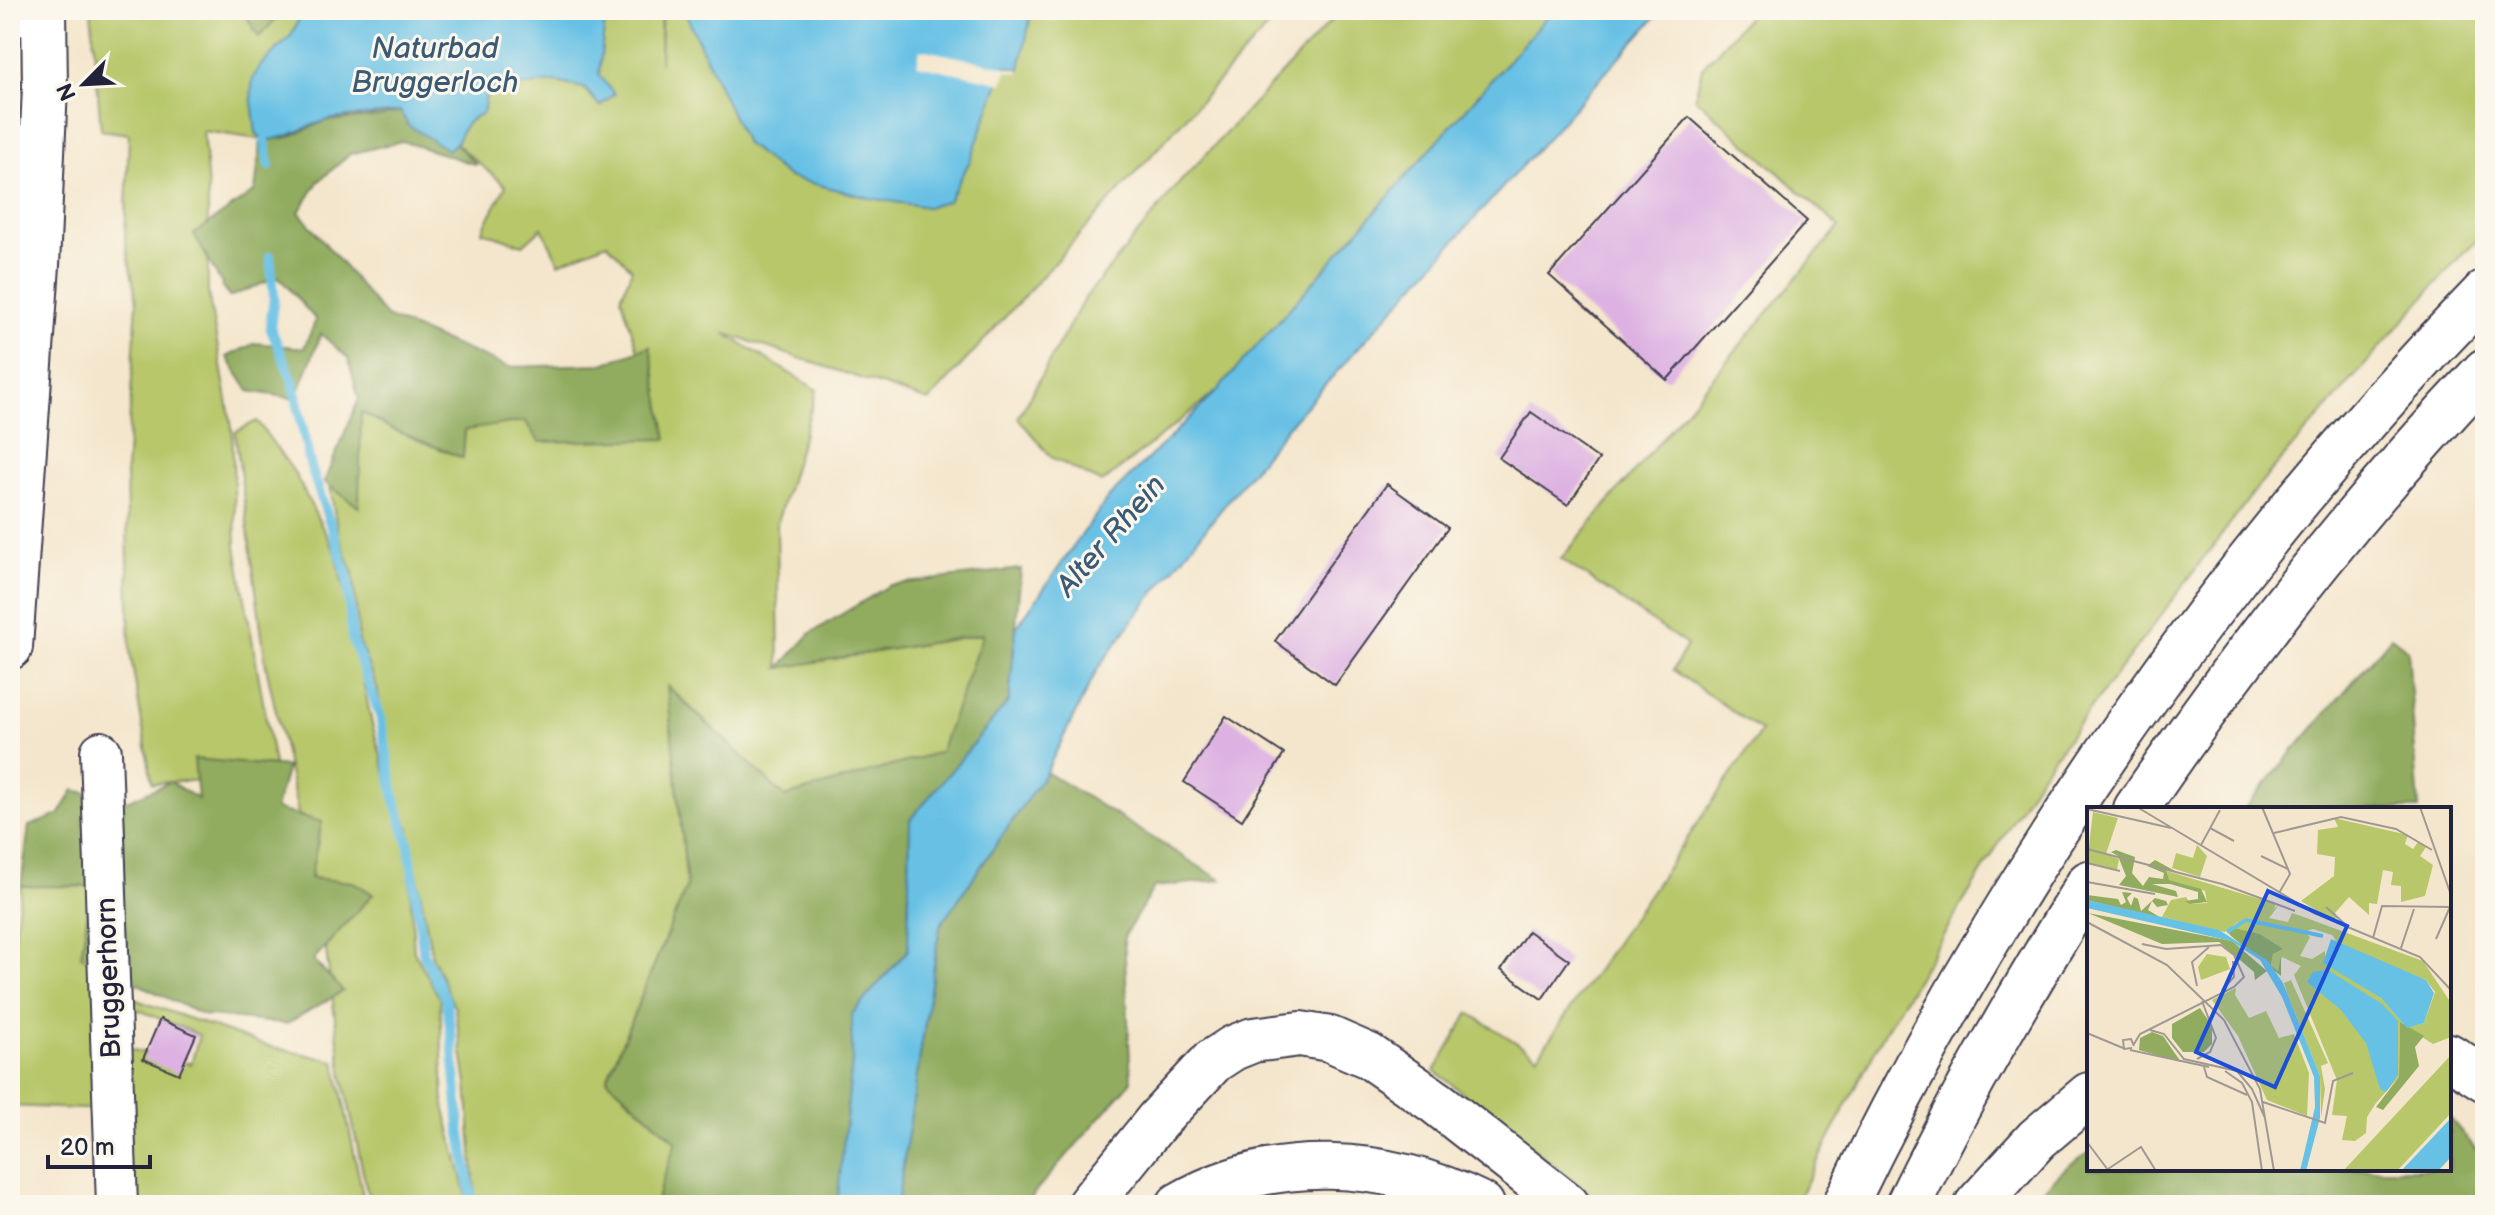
<svg xmlns="http://www.w3.org/2000/svg" width="2495" height="1215" font-family="'Balsamiq Sans',sans-serif">
	<rect width="100%" height="100%" fill="#fbf7ec"/>
	<filter id="ink" filterUnits="userSpaceOnUse"><feTurbulence type="fractalNoise" baseFrequency=".0125" numOctaves="2"/><feDisplacementMap in="SourceGraphic" scale="16" xChannelSelector="R" yChannelSelector="G"/><feConvolveMatrix kernelMatrix="1 2 1 2 8 2 1 2 1" color-interpolation-filters="sRGB"/></filter>
	<filter id="wash" filterUnits="userSpaceOnUse"><feTurbulence type="fractalNoise" baseFrequency=".006" numOctaves="4" result="noise"/><feDisplacementMap in="SourceGraphic" scale="32" xChannelSelector="R" yChannelSelector="G"/><feGaussianBlur stdDeviation="1.8" result="paint"/><feColorMatrix in="noise" values="0 0 0 0 0 0 0 0 0 0 0 0 0 0 0 0 0 1.4 0 .05"/><feComposite in="paint" operator="in"/></filter>
	<g filter="url(#wash)">
		<rect width="100%" height="100%" fill="#f4e6cc"/>
		<g fill="#b7c76a" stroke="#6c7452" stroke-width="2">
			<polygon points="91,10 303,10 291,36 260,66 256,133 265,140 203,131 208,189 208,292 232,428 236,547 276,776 152,783 130,652 126,472 137,302 125,239 129,134 101,130"/>
			<path d="M606 10H660V63L662 10H1283L929 401 724 333 817 390 777 523 779 668 984 634 940 752 785 797 669 687 687 886 607 1079 676 1142 655 1205H476L467 1083 455 1008 432 957 409 828 396 793 377 687 359 642 353 572 338 534 330 486 358 506 360 411 392 429 462 458 465 430 525 420 666 438 621 297 632 269 607 243 559 263 542 228 523 245 482 231 506 186 456 144C462 128 466 120 483 113L486 90 556 82 614 94 598 75Z"/>
			<polygon points="1341,10 1553,10 1217,391 1102,483 1051,457 1018,418 1084,299 1181,181"/>
			<polygon points="1754,10 2485,10 2485,233 2463,253 2257,488 2041,774 1884,1033 1795,1205 1604,1205 1435,1071 1469,1013 1538,1056 1761,731 1673,670 1687,645 1561,559 1839,227 1695,98 1702,68"/>
			<polygon points="257,421 294,472 336,554 372,724 408,853 414,951 440,999 444,1106 469,1205 370,1205 343,1078 323,928 266,666 235,432"/>
			<polygon points="21,886 96,887 106,1110 10,1106 10,970"/>
			<polygon points="128,997 264,1045 335,1061 365,1205 128,1205 121,1047 191,1064 199,1035 122,1003"/>
		</g>
		<g fill="#91ac5e" stroke="#5a674c" stroke-width="2">
			<polygon points="242,10 284,10 259,37"/>
			<polygon points="401,111 447,150 456,144 477,165 402,141 350,154 318,182 299,212 386,317 508,367 603,364 650,346 667,439 539,442 525,421 465,430 463,458 392,429 361,412 359,507 324,482 359,399 348,358 321,334 296,399 249,391 227,357 255,343 304,348 316,320 279,277 229,297 194,234 255,191 261,141 289,137 325,121 382,116"/>
			<polygon points="1021,569 1009,701 910,820 908,950 852,1014 852,1062 837,1205 655,1205 676,1141 607,1079 687,886 667,686 785,797 940,752 983,634 779,668 811,633 890,585"/>
			<polygon points="2391,637 2408,650 2419,809 2244,809"/>
			<polygon points="194,759 287,767 275,809 322,822 310,878 353,882 373,894 313,960 343,991 286,1024 202,1015 81,956 92,886 21,886 29,826 59,815 74,790 127,801 170,782 198,799"/>
			<polygon points="1046,772 1221,880 1154,887 1124,937 1131,1082 1035,1192 1028,1205 897,1205 940,926"/>
			<polygon points="2449,1117 2485,1160 2485,1205 2027,1205 2069,1165 2089,1153 2089,1169 2449,1169"/>
		</g>
		<g fill="#67c1e5" stroke="#447290" stroke-width="2">
			<path d="M303 10H606L599 75 614 94 600 106 584 88 556 82 487 90 483 113C456 124 466 137 448 150L408 125 400 111C376 117 349 114 325 121 303 127 288 139 265 140L256 133 251 94 253 78 260 66 291 36Z"/>
			<polygon points="684,10 1032,10 1020,69 1005,66 970,161 948,201 927,207 869,198 788,177 745,143"/>
			<polygon points="1553,10 1662,10 1288,426 1139,612 1097,670 1046,772 940,926 897,1205 837,1205 852,1062 852,1014 908,950 910,820 1009,701 1016,628 1108,498 1217,391"/>
		</g>
		<polygon fill="#f4e6cc" points="920,49 1020,70 1019,73 1007,71 1003,83 917,65"/>
		<g fill="none" stroke-linecap="round" stroke-linejoin="round">
			<g stroke="#67c1e5" stroke-width="10">
				<polyline points="265,140 269,166"/>
				<polyline points="270,256 274,297 270,327 293,381 310,464 347,574 352,638 380,715 395,800 409,845 424,955 446,1000 452,1039 460,1128 473,1205"/>
			</g>
		</g>
		<g id="blocks">
			<g fill="#ddb2e2">
				<polygon points="1689,117 1807,221 1667,380 1549,275"/>
				<polygon points="1531,412 1599,459 1568,505 1499,458"/>
				<polygon points="1387,484 1448,528 1335,685 1275,641"/>
				<polygon points="1226,716 1284,754 1242,820 1184,782"/>
				<polygon points="1528,931 1569,960 1542,999 1501,970"/>
				<polygon points="160,1019 196,1035 179,1074 143,1059"/>
			</g>
		</g>
	</g>
	<g filter="url(#ink)">
		<use href="#blocks" fill-opacity="0" stroke="#423f51" stroke-width="2"/>
		<g fill="none" stroke-linecap="round" stroke-linejoin="round">
			<defs>
				<g id="minor">
					<polyline points="10,16 44,13"/>
					<polyline points="101,752 117,1205"/>
				</g>
				<polyline id="major" points="10,647 37,265 45,87 44,10"/>
				<g id="highway">
					<path d="M2136 809C2241 654 2357 507 2485 371"/>
					<polyline points="2449,1056 2485,1079"/>
					<polyline points="1089,1205 1157,1121 1213,1061 1233,1048 1253,1040 1300,1034 1330,1039 1369,1056 1437,1103 1567,1205"/>
					<path d="M1179 1205C1273 1150 1386 1158 1482 1205"/>
					<path d="M1845 1205C2007 870 2225 559 2485 292"/>
					<path d="M1908 1205C1962 1094 2024 988 2089 883"/>
					<polyline points="1977,1205 2037,1139 2089,1095"/>
				</g>
			</defs>
			<use href="#minor" stroke="#423f51" stroke-width="44"/>
			<use href="#major" stroke="#423f51" stroke-width="48"/>
			<use href="#highway" stroke="#423f51" stroke-width="48"/>
			<use href="#minor" stroke="#fff" stroke-width="40"/>
			<use href="#major" stroke="#fff" stroke-width="44"/>
			<use href="#highway" stroke="#fff" stroke-width="44"/>
		</g>
	</g>
	<g text-anchor="middle" dominant-baseline="central" stroke-width="6" stroke-linejoin="round" paint-order="stroke">
		<g font-size="28" fill="#22223b" stroke="#fbf7ec">
			<text transform="translate(109 978) rotate(-92)">Bruggerhorn</text>
		</g>
		<g font-size="30" font-style="italic" fill="#3a5a76" stroke="#fbf7ec">
			<text x="435" y="49">Naturbad<tspan x="435" dy="34">Bruggerloch</tspan></text>
			<text transform="translate(1111 536) rotate(-49)">Alter Rhein</text>
		</g>
	</g>
	<g transform="translate(2087 807)">
		<rect width="364" height="364" fill="#f4e6cc"/>
		<path d="M6 5 31 11 19 47 32 52 30 63 0 56ZM247 11 321 28 318 37 326 42 331 35 339 40 333 49 346 58 338 89 314 95V79L304 78 306 65 296 63 290 97 282 96V108L262 90 248 106 251 111 244 112 214 94 247 69 248 50 230 47 231 23 251 20ZM110 38 120 49 113 70 85 61 89 46 106 51ZM80 64 189 97 187 102 192 98 182 111 201 115 205 106 214 109 336 154 364 196V230L346 237 313 216 312 270 289 296 280 310 279 326 268 334 255 333 260 309 245 308 250 273 207 168 214 159 195 150 191 164 184 158 186 147 195 142 173 127 151 124 146 120 152 114 138 125 75 110 84 93 99 90 103 97 120 96 118 84 81 73ZM226 122 245 128 253 140 339 173 348 185 337 216 320 221 294 191 238 156V144L225 152 213 149 223 130 217 125ZM120 147 139 150 143 162 114 173 111 160ZM204 173 241 256 234 259 238 282 234 311 233 269 200 186 197 176ZM149 181 148 188 162 211 179 204 192 231 207 227 222 266 220 309 180 293 151 229 125 193ZM364 248V306L310 364H256Z" fill="#b7c76a" fill-rule="evenodd"/>
		<path d="M29 43 48 50 45 66 56 79 62 70 76 72 77 66 60 59 68 53 90 65 79 62 82 73 114 82 120 95 103 97 98 94 111 92V85L83 77H65L89 84 91 90 32 78 39 69 31 49 24 45ZM35 85 45 86 40 91 44 99 47 90 51 92 54 104 68 91 79 94 81 98 70 100 65 94 61 103 76 112 0 93V88L31 92 34 98 39 95ZM1 106 145 134 180 164 168 173 167 165 132 135 75 137ZM147 121 173 127 196 142 186 147 184 158 191 164 194 150V169L144 129 140 124ZM113 201 125 219V237L117 245H96L85 231V217ZM313 215 337 229 328 240 332 259 296 303 289 300 312 270ZM65 225 76 229 94 255 52 243 53 231Z" fill="#91ac5e"/>
		<path d="M0 93 132 123 181 154 196 176 233 269V311L219 364H213L228 300 227 270 195 190 173 153 144 134 0 101ZM244 132 339 173 347 186 337 216 320 221 294 191 236 156ZM241 163 295 197 311 214V268L299 285 293 282 279 236 254 203 220 175 226 165ZM364 311V350L351 364H314Z" fill="#67c1e5"/>
		<path fill="none" stroke="#67c1e5" stroke-width="4" d="M140 125 159 113 236 129"/>
		<path fill="none" stroke="#a09892" stroke-width="2" d="M50 0 227 106 333 150 364 183M175 0 203 67 192 86M333 0 364 88M0 2 84 21M123 21 147 34M187 26 254 10 309 22 345 43M114 38 133 3M0 42 135 77 208 104M174 49 201 62M0 56 33 64M0 75 68 87M239 100 259 118M0 115 80 158 137 213 173 282 187 364M286 131 295 99 364 100M349 132 363 100M314 141 327 102M110 179 105 155 122 140M135 183 147 170 146 154M63 223 77 227 97 252 150 264 165 282 178 311M0 226 36 241M47 237 53 227 147 180 157 170 147 148 134 138 79 142 55 137M45 241 37 242 36 233 44 232 47 239M43 243 122 260M110 252 123 245 129 231 115 194M117 260 120 270 160 288M138 264 155 276 165 295 175 364M176 295 238 316 246 274 266 266M0 335 21 363M21 362 54 340 69 364"/>
		<path fill="#1d4ed8" fill-opacity="0.15" stroke="#1d4ed8" stroke-width="4" d="M181 84 260 119 188 280 109 245Z"/>
		<rect width="364" height="364" fill="none" stroke="#22223b" stroke-width="4"/>
	</g>
	<rect width="2495" height="1215" fill="none" stroke="#fbf7ec" stroke-width="40"/>
	<g transform="translate(84 84) rotate(246)" stroke="#fbf7ec" stroke-width="6" paint-order="stroke">
	<path d="M0-6L14 30L0 20L-14 30Z" fill="#22223b"/>
	<text y="-12" font-size="22" font-weight="bold" text-anchor="middle" fill="#22223b">N</text>
	</g>
	<path d="M48 1155v12h102v-12" fill="none" stroke="#22223b" stroke-width="4"/>
	<text x="60" y="1155" font-size="24" fill="#22223b" stroke="#fbf7ec" stroke-width="6" paint-order="stroke">20 m</text>
</svg>
